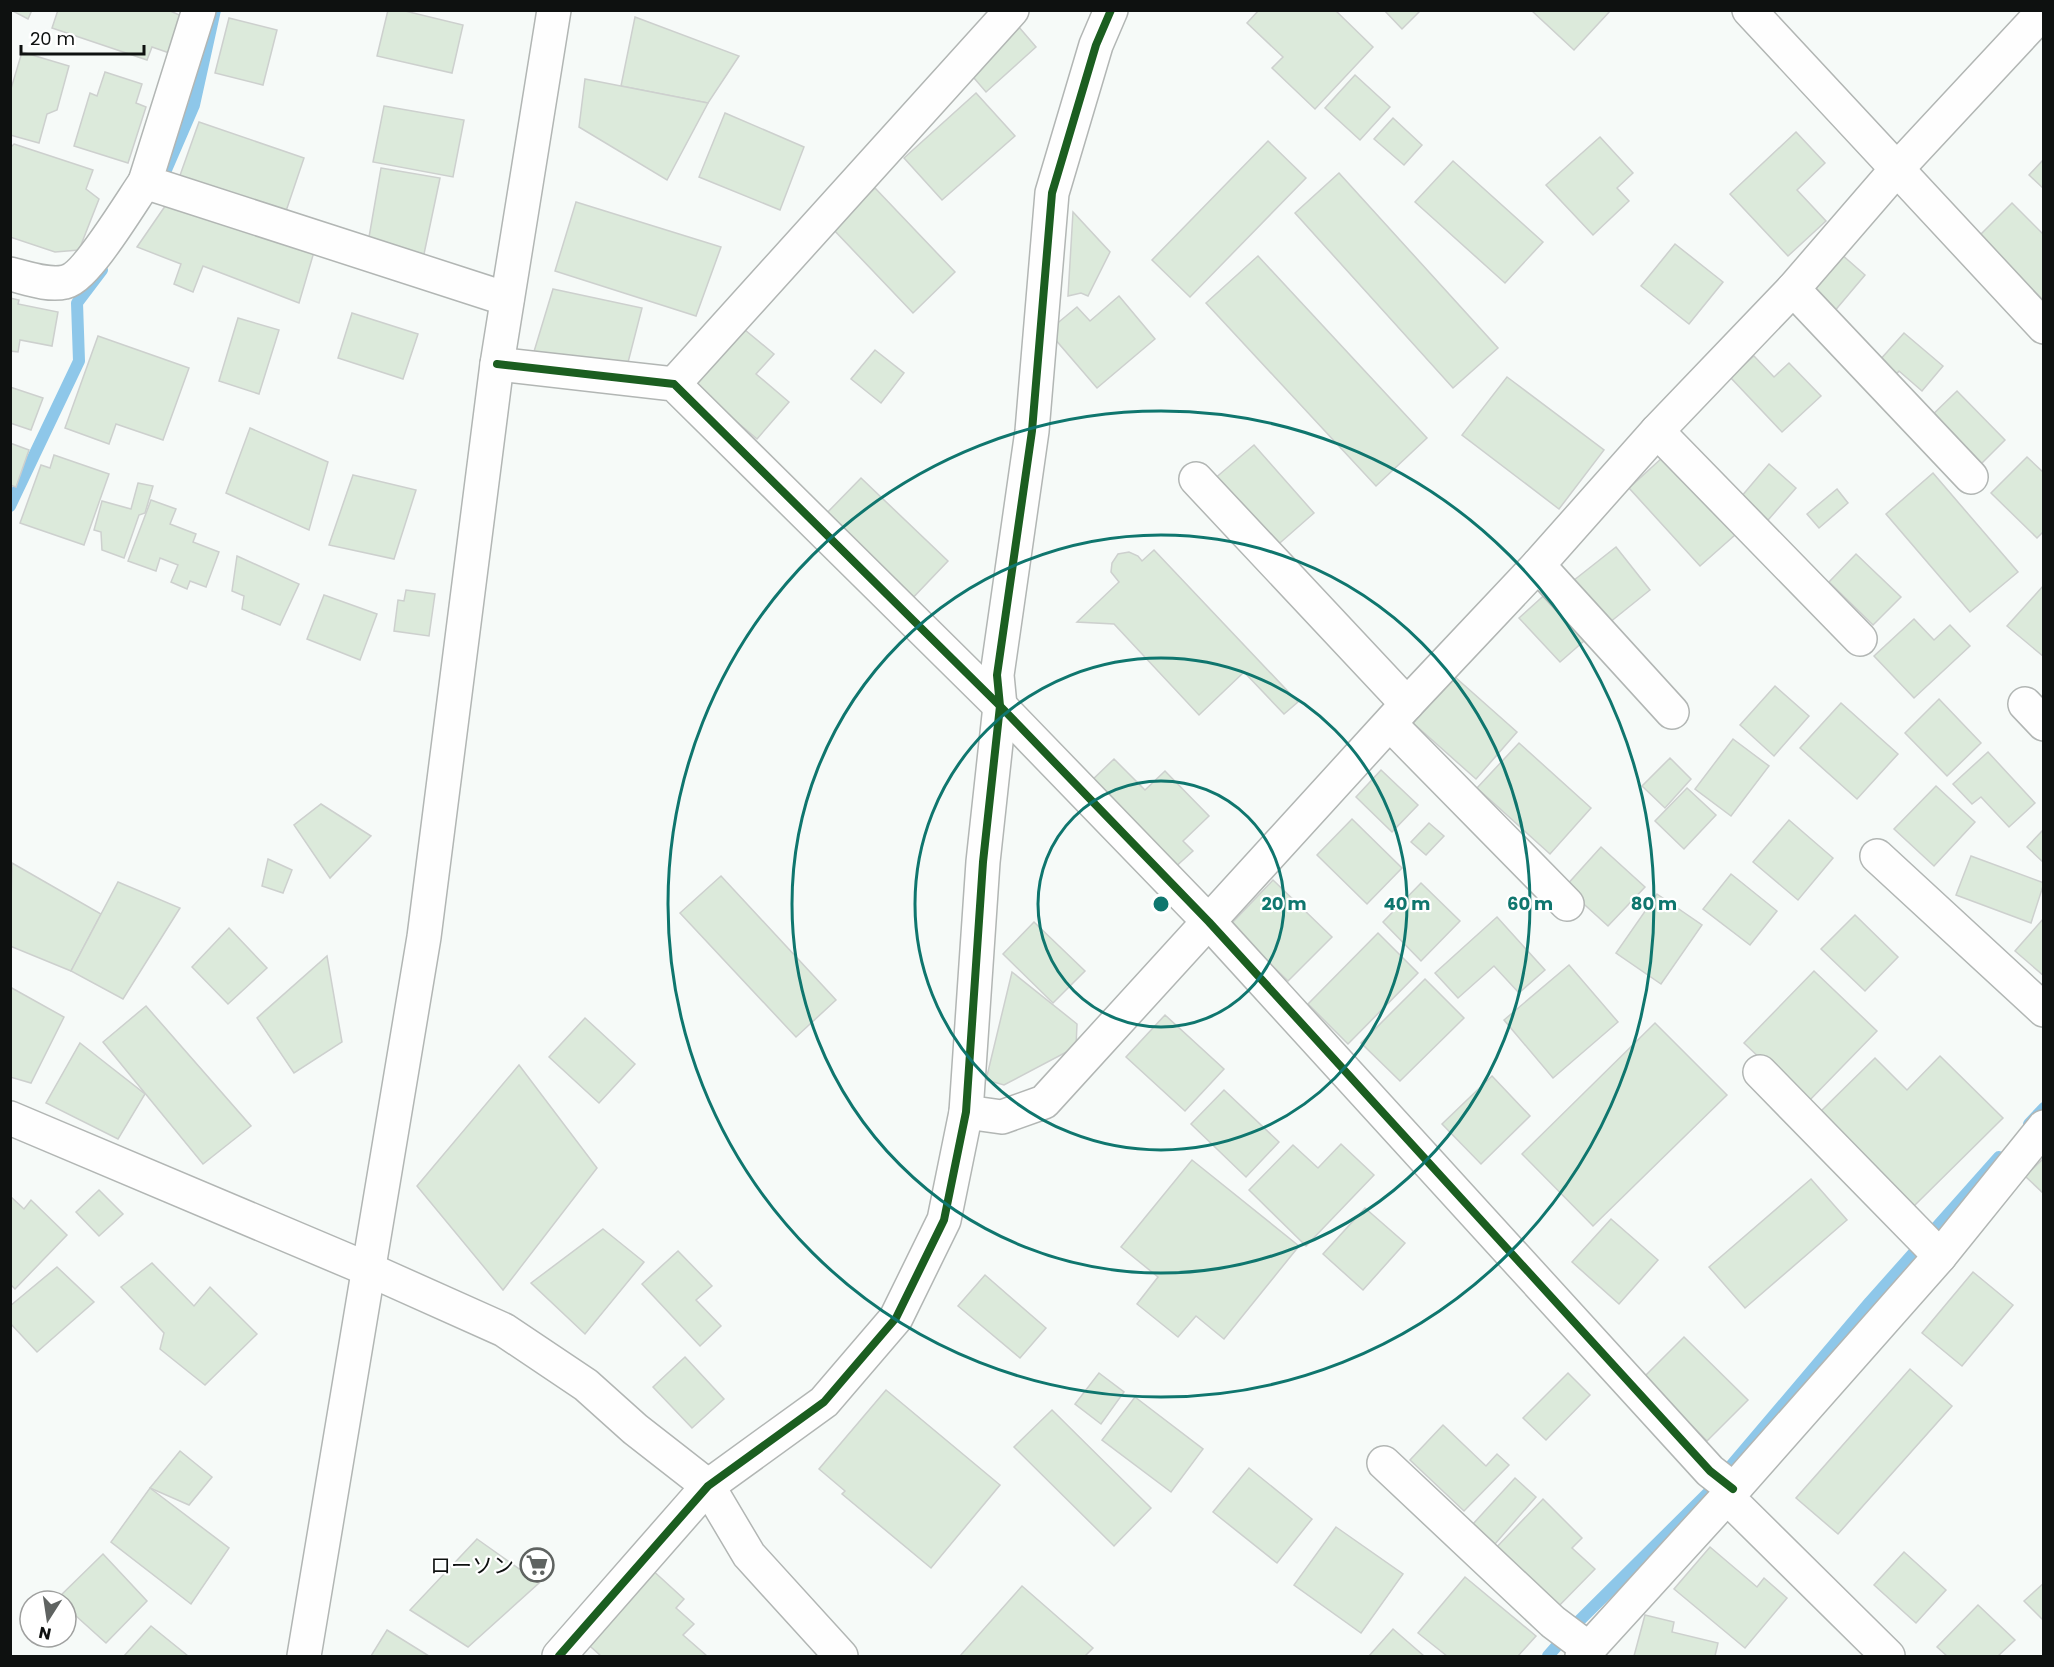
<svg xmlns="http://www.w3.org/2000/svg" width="2054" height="1667" font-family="Poppins,'Noto Sans JP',sans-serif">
	<rect width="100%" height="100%" fill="#f6faf8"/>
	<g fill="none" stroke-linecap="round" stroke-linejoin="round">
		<g stroke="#8ec7e9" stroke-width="12">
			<polyline points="159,186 194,105 215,10"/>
			<polyline points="10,506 79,361 77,303 102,270"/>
			<polyline points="2029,1124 2044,1108"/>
			<polyline points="1548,1656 1576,1624 1708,1493 1870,1302 1999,1157"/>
		</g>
	</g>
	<g fill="#dceadb" stroke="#cdd0ce" stroke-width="1.5">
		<polygon points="11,10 32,10 28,19"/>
		<polygon points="58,10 168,10 193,21 181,57 152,47 147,60 52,28"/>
		<polygon points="388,10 401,10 463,25 452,73 377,56"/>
		<polygon points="1259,10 1335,10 1373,47 1315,109 1272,68 1283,57 1247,23"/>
		<polygon points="1384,10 1421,10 1402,29"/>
		<polygon points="1531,10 1611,10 1574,50"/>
		<polygon points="635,17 739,56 708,103 621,86"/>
		<polygon points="229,18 277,30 263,85 215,73"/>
		<polygon points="1018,26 1036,47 986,92 968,71"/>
		<polygon points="22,52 69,66 57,110 47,114 39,143 10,135 10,92"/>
		<polygon points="105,72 142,84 136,103 146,107 128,163 74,146 90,93 97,96"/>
		<polygon points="1355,75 1390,107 1360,140 1325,108"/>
		<polygon points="585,79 708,103 667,180 579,127"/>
		<polygon points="976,93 1015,136 942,200 904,158"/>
		<polygon points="384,106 464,120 453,177 373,162"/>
		<polygon points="725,113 804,147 780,210 699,177"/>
		<polygon points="1393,118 1422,145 1404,165 1374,139"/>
		<polygon points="199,122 304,158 284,217 178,181"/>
		<polygon points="1796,132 1825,163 1797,190 1826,221 1788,256 1730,194"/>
		<polygon points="1600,137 1633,173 1617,188 1629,201 1593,235 1546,185"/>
		<polygon points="1268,141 1306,178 1190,297 1152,260"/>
		<polygon points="14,144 93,170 86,189 99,199 79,250 55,252 10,237 10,148"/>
		<polygon points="2044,159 2044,189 2029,175"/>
		<polygon points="1453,161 1543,242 1505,283 1415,202"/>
		<polygon points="381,168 440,178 424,254 368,243"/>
		<polygon points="1339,173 1498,348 1453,388 1295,213"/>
		<polygon points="875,188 955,272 913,313 832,228"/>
		<polygon points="170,199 316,245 299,303 203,266 193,292 174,284 181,264 137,247"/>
		<polygon points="576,202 721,247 696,316 555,271"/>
		<polygon points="2012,203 2044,235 2044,301 1979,236"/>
		<polygon points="1073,212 1110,252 1088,296 1081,293 1068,296"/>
		<polygon points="1675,244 1723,282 1689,324 1641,286"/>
		<polygon points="1841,254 1865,275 1833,313 1809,293"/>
		<polygon points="1258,256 1427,438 1376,486 1206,303"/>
		<polygon points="553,289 642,308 624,378 529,368"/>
		<polygon points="1119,296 1155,339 1097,388 1048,331 1077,307 1090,321"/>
		<polygon points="10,298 19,300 18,304 58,312 52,346 20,340 18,352 10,351"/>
		<polygon points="352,313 418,334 403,379 338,358"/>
		<polygon points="238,318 279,330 259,394 219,381"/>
		<polygon points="739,325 774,354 756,374 789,402 757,439 690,382"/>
		<polygon points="1904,333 1943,366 1922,391 1899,371 1888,384 1871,370"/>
		<polygon points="98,336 189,368 163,440 116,424 109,444 65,428"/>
		<polygon points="875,350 904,373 881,403 851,379"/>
		<polygon points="1754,356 1774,377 1789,363 1821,396 1782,432 1730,377"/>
		<polygon points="1507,377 1604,450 1559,509 1462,435"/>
		<polygon points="10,387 43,398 31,430 10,423"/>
		<polygon points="1957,391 2005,440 1972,473 1924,423"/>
		<polygon points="250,428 328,462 309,530 226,493"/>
		<polygon points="10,443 29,450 16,487 10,485"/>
		<polygon points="1254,445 1314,513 1273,549 1213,480"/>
		<polygon points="54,455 109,474 84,545 20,523 41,465 50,468"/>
		<polygon points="1663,457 1735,535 1700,566 1629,488"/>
		<polygon points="2027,457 2044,473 2044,531 2037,538 1991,493"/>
		<polygon points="1769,464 1796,488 1762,527 1735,504"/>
		<polygon points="1933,473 2018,572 1970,612 1886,514"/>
		<polygon points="353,475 416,490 394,559 329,545"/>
		<polygon points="861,478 948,561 908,603 821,519"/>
		<polygon points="138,483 153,486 145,513 139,515 124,558 102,550 101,532 94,530 102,501 131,509"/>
		<polygon points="1837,489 1848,503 1819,528 1807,514"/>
		<polygon points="151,500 176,509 170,524 196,534 193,542 219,552 206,587 190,581 187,589 171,582 178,565 160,558 156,571 128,561"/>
		<polygon points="1616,547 1650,590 1599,631 1564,588"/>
		<polygon points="1154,550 1298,702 1284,714 1244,672 1199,715 1114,624 1077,622 1119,582 1111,572 1112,563 1118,554 1129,552 1138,556 1142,561"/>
		<polygon points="1856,554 1901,597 1873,625 1829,582"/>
		<polygon points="237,556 299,584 280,625 242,609 244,596 232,591"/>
		<polygon points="2044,585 2044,657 2007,626"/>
		<polygon points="1551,589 1592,634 1560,662 1519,618"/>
		<polygon points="406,590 435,594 429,636 394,631 398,600 404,601"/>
		<polygon points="324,595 377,614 360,660 307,639"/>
		<polygon points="1914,619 1934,640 1950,625 1970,646 1914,698 1874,656"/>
		<polygon points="1455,677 1517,732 1476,779 1413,723"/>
		<polygon points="1775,686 1809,716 1774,756 1740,725"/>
		<polygon points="1939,699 1981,743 1947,776 1905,733"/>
		<polygon points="1841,703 1898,754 1857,799 1800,748"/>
		<polygon points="1733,739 1769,766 1731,816 1695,789"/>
		<polygon points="1519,743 1591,808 1550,854 1477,788"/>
		<polygon points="1988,752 2035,803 2009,827 1981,797 1972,804 1953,784"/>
		<polygon points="1670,758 1691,779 1665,808 1642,786"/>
		<polygon points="1114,759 1145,790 1165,771 1209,816 1183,841 1193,851 1172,870 1088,784"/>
		<polygon points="1381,770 1418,805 1392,832 1356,797"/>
		<polygon points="1936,786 1975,822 1934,866 1894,829"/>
		<polygon points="1687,788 1716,815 1684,849 1655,821"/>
		<polygon points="321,804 371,836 330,878 294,825"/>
		<polygon points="1352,819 1402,868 1367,904 1317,855"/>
		<polygon points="1789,820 1833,858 1798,900 1753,862"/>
		<polygon points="1429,823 1444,836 1426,855 1411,842"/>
		<polygon points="2044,829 2044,863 2027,847"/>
		<polygon points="1601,847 1645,887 1608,926 1565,887"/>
		<polygon points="1971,856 2044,883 2031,923 1956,895"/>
		<polygon points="268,859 292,870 283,893 262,886"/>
		<polygon points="12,863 101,914 71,971 10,946"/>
		<polygon points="1731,874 1777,911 1750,945 1703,909"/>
		<polygon points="721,876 836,1000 796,1037 680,913"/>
		<polygon points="1273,880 1332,937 1288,981 1230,925"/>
		<polygon points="118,882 180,908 123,999 71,971"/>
		<polygon points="1421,883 1460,921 1421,961 1383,922"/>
		<polygon points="1657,894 1702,925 1661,984 1616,953"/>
		<polygon points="1855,915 1898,957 1865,991 1821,949"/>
		<polygon points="1497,917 1545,970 1519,993 1494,966 1458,998 1435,973"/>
		<polygon points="2044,918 2044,976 2015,951"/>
		<polygon points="1034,922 1085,971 1053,1003 1003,954"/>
		<polygon points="229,928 267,968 228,1004 192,967"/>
		<polygon points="1378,933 1418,973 1348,1044 1308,1004"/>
		<polygon points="327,956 342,1042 294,1073 257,1018"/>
		<polygon points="1569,965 1618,1022 1553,1078 1504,1020"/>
		<polygon points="1814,971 1877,1031 1807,1103 1744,1043"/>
		<polygon points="1012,972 1077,1024 1076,1047 1004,1085 986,1080"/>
		<polygon points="1425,979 1464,1018 1400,1081 1361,1043"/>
		<polygon points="10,987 64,1017 31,1083 10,1077"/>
		<polygon points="146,1006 251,1126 203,1164 103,1042"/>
		<polygon points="1165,1015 1224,1069 1185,1111 1126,1057"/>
		<polygon points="585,1018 635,1064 599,1103 549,1057"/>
		<polygon points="1655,1023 1727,1095 1593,1226 1522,1154"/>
		<polygon points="80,1043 145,1094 118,1139 46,1103"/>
		<polygon points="1940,1056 2003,1118 1914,1206 1820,1112 1875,1058 1907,1090"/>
		<polygon points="519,1065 597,1168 503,1290 417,1186"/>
		<polygon points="1492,1076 1530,1116 1481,1164 1442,1124"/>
		<polygon points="1224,1090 1279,1142 1246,1177 1191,1124"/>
		<polygon points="1341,1144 1374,1175 1306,1246 1249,1190 1293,1145 1318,1168"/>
		<polygon points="2044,1158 2044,1194 2025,1176"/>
		<polygon points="1192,1160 1299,1246 1224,1339 1196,1316 1178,1337 1137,1304 1158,1277 1121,1247"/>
		<polygon points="1811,1179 1847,1220 1745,1308 1709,1267"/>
		<polygon points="99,1190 123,1214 99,1236 76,1212"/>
		<polygon points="10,1196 24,1209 31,1200 67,1235 15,1289 10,1284"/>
		<polygon points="1365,1208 1405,1243 1363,1290 1323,1254"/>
		<polygon points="1611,1219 1658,1260 1619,1304 1572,1262"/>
		<polygon points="603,1229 644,1262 585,1334 531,1283"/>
		<polygon points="678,1251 712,1286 696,1300 721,1326 700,1346 642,1284"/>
		<polygon points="152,1263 194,1306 210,1287 257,1334 205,1385 160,1349 164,1333 121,1287"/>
		<polygon points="57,1267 94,1302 37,1352 10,1323 10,1306"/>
		<polygon points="1973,1272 2013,1305 1962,1366 1922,1333"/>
		<polygon points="985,1275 1046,1328 1020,1358 958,1306"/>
		<polygon points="1684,1337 1748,1400 1707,1441 1644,1377"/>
		<polygon points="685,1357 724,1399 692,1428 653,1387"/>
		<polygon points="1910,1369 1952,1406 1838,1534 1796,1498"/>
		<polygon points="1099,1373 1124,1392 1101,1424 1075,1404"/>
		<polygon points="1568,1373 1590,1395 1546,1440 1523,1418"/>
		<polygon points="886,1390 1000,1485 931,1568 842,1494 845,1491 819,1469"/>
		<polygon points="1135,1397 1203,1449 1171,1492 1102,1440"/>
		<polygon points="1052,1410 1151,1508 1114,1546 1014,1447"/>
		<polygon points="1443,1425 1486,1466 1497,1454 1509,1465 1464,1511 1410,1460"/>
		<polygon points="180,1451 212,1477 189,1505 150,1488"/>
		<polygon points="1249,1468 1312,1519 1277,1563 1213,1512"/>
		<polygon points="1515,1478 1536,1497 1495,1544 1473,1524"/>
		<polygon points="150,1488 229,1548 191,1604 111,1542"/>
		<polygon points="1543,1499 1582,1538 1572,1548 1595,1569 1553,1612 1491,1553"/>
		<polygon points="1336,1527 1403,1574 1361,1633 1294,1585"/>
		<polygon points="477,1539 539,1583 468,1647 410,1610"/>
		<polygon points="1710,1547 1757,1587 1764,1578 1787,1598 1745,1648 1674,1589"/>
		<polygon points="1904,1552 1946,1590 1916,1623 1874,1585"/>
		<polygon points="103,1554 147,1601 106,1643 66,1607 66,1601 57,1599"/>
		<polygon points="649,1567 684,1599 676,1608 694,1624 683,1635 707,1656 601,1656 582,1639"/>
		<polygon points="1465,1577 1536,1636 1518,1656 1447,1656 1418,1633"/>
		<polygon points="2044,1583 2044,1621 2024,1601"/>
		<polygon points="1022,1586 1093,1648 1085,1656 960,1656"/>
		<polygon points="1978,1605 2015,1640 1998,1656 1947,1656 1937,1647"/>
		<polygon points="1645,1615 1674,1622 1672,1632 1718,1643 1715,1656 1634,1656"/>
		<polygon points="151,1626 188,1656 124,1656"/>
		<polygon points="1393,1629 1424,1656 1369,1656"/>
		<polygon points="387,1630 429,1656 371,1656"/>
	</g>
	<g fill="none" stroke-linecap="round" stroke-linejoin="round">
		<defs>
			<g id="minor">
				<polyline points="199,10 145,182 507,299"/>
				<polyline points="1749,10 2044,327"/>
				<path d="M10 274C27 278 48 286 65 282 86 278 131 202 145 182"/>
				<polyline points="1793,289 1971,477"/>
				<polyline points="497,364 674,384 1000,706 1209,922 1710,1471 1733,1489"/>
				<polyline points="674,384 1012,10"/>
				<polyline points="1657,431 1860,639"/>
				<polyline points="1196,479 1407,704"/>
				<polyline points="1538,565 1672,712"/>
				<polyline points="2025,704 2044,724"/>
				<polyline points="1391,725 1567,904"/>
				<polyline points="1877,856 2044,1010"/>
				<polyline points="1760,1072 1940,1256"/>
				<polyline points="966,1112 1002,1117 1044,1102 1407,704 1538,565 1657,431 1793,289 1895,171 2044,11"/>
				<polyline points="10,1118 370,1270 504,1330 586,1385 635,1429 708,1486 749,1555 841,1656"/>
				<polyline points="1384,1463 1553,1622 1589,1649"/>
				<polyline points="304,1656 424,937 497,364 554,10"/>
				<polyline points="559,1656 708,1486 824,1402 896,1318 944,1220 966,1112 983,862 1000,706 997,675 1032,431 1052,193 1096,45 1111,10"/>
				<polyline points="1582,1656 1727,1497"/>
				<polyline points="1888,1656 1727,1497 1940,1256 2044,1127"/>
			</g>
		</defs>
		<use href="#minor" stroke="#b2b6b4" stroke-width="36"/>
		<use href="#minor" stroke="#fefefe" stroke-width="33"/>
		<defs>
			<g id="cycleway">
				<polyline points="497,364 674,384 1000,706 1209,922 1710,1471 1733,1489"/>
				<polyline points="559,1656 708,1486 824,1402 896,1318 944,1220 966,1112 983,862 1000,706 997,675 1032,431 1052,193 1096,45 1111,10"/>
			</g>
		</defs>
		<use href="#cycleway" stroke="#fff" stroke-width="11"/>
		<use href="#cycleway" stroke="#1b5e20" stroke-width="8"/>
	</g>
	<g fill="none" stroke="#0f766e" stroke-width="3">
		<circle cx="1161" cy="904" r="123"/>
		<circle cx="1161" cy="904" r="246"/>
		<circle cx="1161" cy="904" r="369"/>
		<circle cx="1161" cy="904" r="493"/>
	</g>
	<defs>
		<symbol id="supermarket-ring" viewBox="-11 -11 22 22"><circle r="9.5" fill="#fff" stroke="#5f6361" stroke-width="1.5"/><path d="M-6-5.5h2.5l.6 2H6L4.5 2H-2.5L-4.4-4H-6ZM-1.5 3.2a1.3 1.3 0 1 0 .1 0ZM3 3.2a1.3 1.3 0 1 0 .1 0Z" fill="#5f6361"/></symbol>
	</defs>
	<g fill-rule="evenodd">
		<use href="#supermarket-ring" x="518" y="1546" width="38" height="38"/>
	</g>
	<g text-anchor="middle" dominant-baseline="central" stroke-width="4.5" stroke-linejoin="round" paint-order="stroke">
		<g font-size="21" fill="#0e1110" stroke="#fff" text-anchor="end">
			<text x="514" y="1565">ローソン</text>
		</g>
	</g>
	<circle cx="1161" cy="904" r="9" fill="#0f766e" stroke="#fff" stroke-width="3"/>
	<g font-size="18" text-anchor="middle" font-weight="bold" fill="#0f766e" stroke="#fff" stroke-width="4.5" stroke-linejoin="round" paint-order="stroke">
		<text x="1284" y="910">20 m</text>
		<text x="1407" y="910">40 m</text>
		<text x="1530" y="910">60 m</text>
		<text x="1654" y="910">80 m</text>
	</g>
	<rect width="2054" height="1667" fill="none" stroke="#0e1110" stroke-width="24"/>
	<g transform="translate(48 1619) rotate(192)"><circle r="28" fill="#ffffff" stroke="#9fa09f" stroke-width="1.5"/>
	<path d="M0-4.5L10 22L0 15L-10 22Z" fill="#5f6361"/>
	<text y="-9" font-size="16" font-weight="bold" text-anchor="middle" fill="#0e1110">N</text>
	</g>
	<path d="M21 45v9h123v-9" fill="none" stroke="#0e1110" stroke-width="3"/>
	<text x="30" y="45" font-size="18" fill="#0e1110" stroke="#ffffff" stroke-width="4.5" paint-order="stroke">20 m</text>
</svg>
